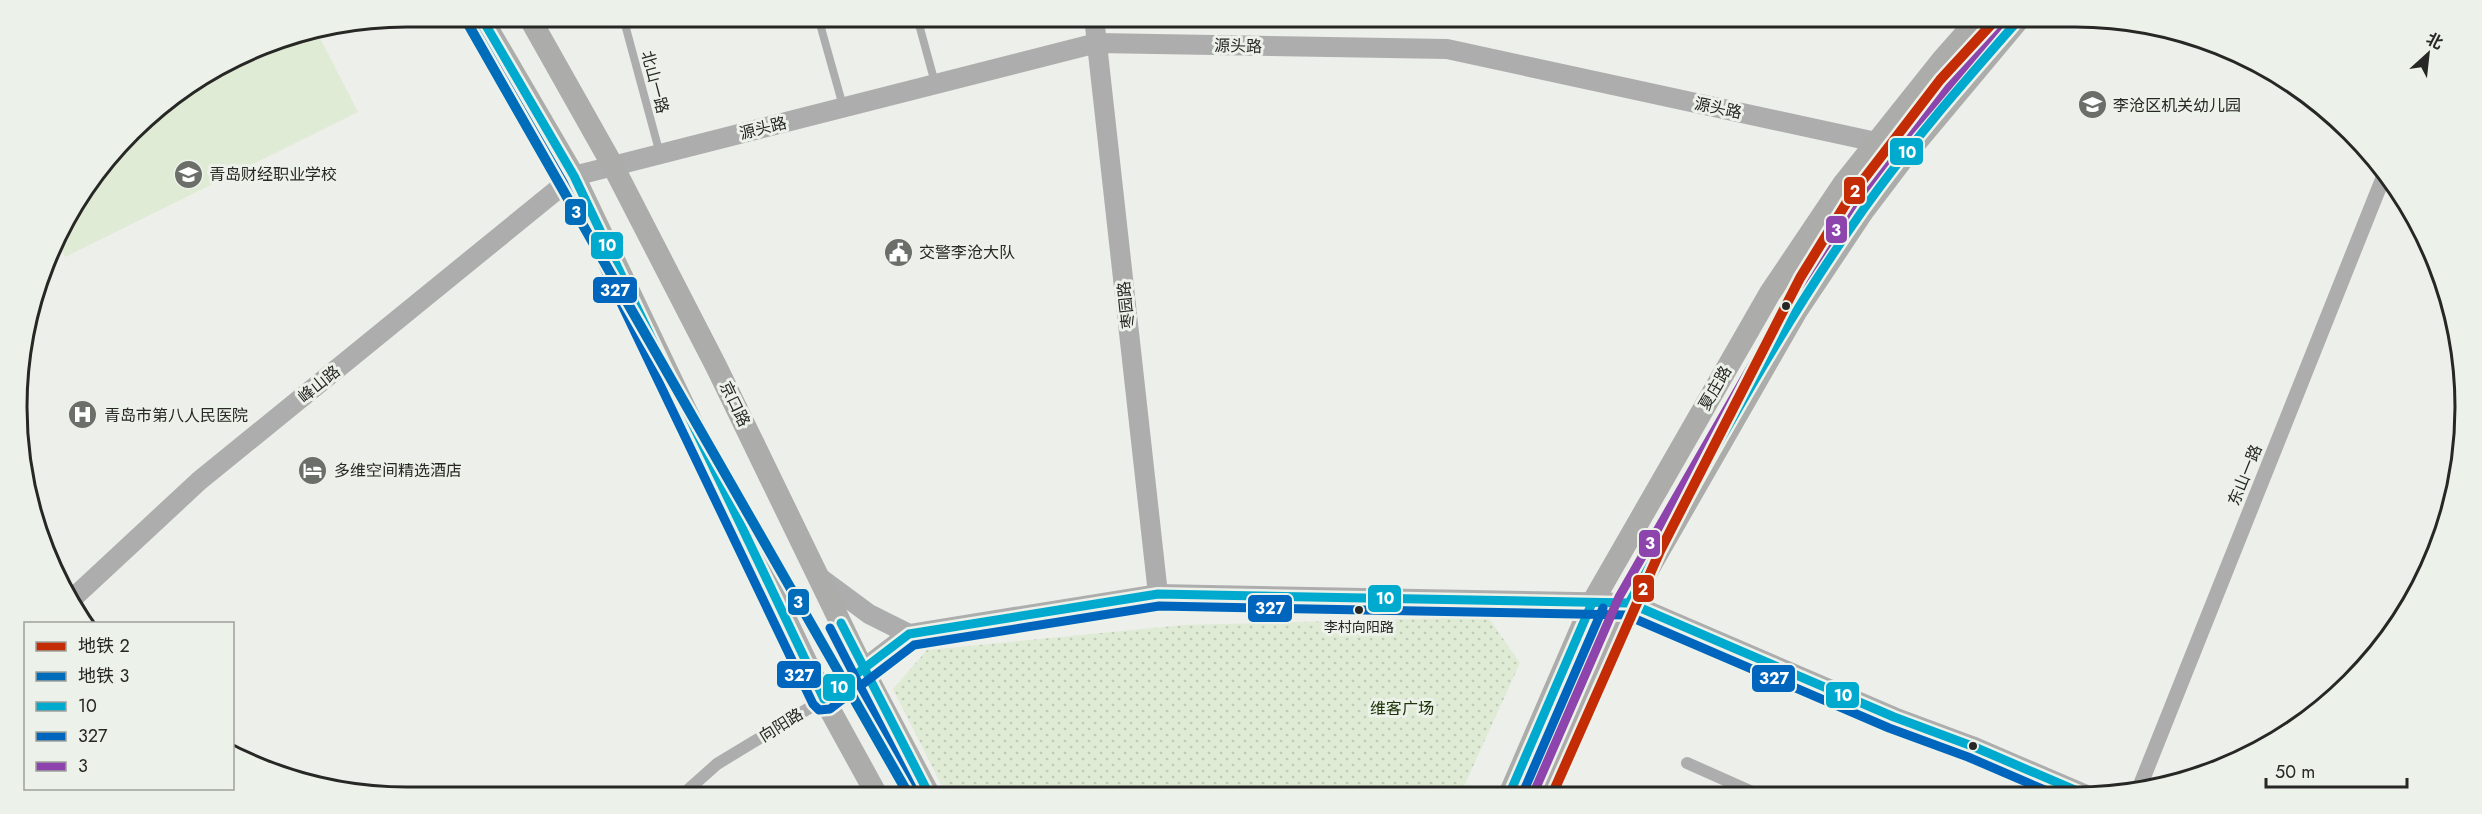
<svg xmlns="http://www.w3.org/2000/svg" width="2482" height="814" font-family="Jost,'Noto Sans SC',sans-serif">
	<defs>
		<pattern id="grass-dots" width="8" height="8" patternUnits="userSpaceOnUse" patternTransform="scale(1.5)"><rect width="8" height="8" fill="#dfebd5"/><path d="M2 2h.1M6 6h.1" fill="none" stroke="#bfcab7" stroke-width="1.8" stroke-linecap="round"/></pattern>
	</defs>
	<rect width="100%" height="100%" fill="#edefeb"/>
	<polygon fill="url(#grass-dots)" points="1488,617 1520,663 1460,795 947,796 893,689 927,650 1184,625"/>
	<polygon fill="#dfebd5" points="318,34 358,112 65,257 56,238 57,234 149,114 258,46"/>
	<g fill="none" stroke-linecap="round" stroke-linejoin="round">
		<g stroke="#adadad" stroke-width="8">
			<polyline points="623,17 660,154"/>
			<polyline points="818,17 843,106"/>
			<polyline points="917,17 935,83"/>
		</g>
		<g stroke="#adadad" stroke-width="12">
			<polyline points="1687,763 1759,795"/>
			<polyline points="680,797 717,764 824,699"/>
		</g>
		<polyline stroke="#adadad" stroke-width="15" points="2138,791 2385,173"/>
		<g stroke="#adadad" stroke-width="20">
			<polyline points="1094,17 1158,594"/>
			<polyline points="819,577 869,614 909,634"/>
			<polyline points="71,600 199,481 574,176 1097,43 1447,49 1876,142 1908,152"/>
			<polyline points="824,699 909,634 1158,594 1629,603 1894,717 1972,746 2084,794"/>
		</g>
		<g stroke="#acacab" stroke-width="22">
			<polyline points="481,17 574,176 824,699 878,797"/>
			<polyline points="529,17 613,166 716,366 863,669 930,796"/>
			<polyline points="1509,795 1592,603 1770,293 1844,183 1942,60 1980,17"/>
			<polyline points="1546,795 1629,603 1796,312 1864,210 1908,152 2021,17"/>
		</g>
		<defs>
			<g id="bus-1">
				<polyline points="481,17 574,176 824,699 909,634 1158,594 1629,603 1894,717 1972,746 2084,794"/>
				<path d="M1629 603C1704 470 1775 335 1863 210 1911 142 1966 80 2021 17"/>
				<polyline points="841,623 930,796"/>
				<polyline points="1509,795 1592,603"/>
			</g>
			<g id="bus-2">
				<polyline points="471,23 563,182 813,704 819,710 830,709 914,645 1159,606 1626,615 1889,728 1968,757 2054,794"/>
				<polyline points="830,628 917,797"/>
				<polyline points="1522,795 1603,608"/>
			</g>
			<polyline id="bus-3" points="1535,790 1619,597 1786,306 1854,203 1898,145 2006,17"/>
		</defs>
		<use href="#bus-1" stroke="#ecf1e9" stroke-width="14"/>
		<use href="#bus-2" stroke="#ecf1e9" stroke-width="14"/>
		<use href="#bus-3" stroke="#ecf1e9" stroke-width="14"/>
		<use href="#bus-1" stroke="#00a9ce" stroke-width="9"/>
		<use href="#bus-2" stroke="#0065bd" stroke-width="9"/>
		<use href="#bus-3" stroke="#8e44ad" stroke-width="9"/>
		<defs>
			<polyline id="metro-1" points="1552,795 1660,551 1800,278 1850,197 1940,80 1998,17"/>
			<polyline id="metro-2" points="464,17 910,797"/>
		</defs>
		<use href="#metro-1" stroke="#ecf1e9" stroke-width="15"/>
		<use href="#metro-2" stroke="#ecf1e9" stroke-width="15"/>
		<use href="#metro-1" stroke="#c42c05" stroke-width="10"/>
		<use href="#metro-2" stroke="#006dbb" stroke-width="10"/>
	</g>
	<defs>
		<symbol id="school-disc" viewBox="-11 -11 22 22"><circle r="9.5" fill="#6c6e6a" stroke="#ecf1e9"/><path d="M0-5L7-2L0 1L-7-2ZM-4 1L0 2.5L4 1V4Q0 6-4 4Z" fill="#fff"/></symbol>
		<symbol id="civic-disc" viewBox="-11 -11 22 22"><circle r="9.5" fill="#6c6e6a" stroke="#ecf1e9"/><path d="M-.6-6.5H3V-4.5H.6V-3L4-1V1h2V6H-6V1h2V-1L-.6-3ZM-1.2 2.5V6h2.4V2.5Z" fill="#fff"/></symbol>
		<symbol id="hospital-disc" viewBox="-11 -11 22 22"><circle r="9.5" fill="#6c6e6a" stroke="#ecf1e9"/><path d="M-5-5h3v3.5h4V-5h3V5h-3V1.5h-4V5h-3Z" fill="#fff"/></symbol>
		<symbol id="hotel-disc" viewBox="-11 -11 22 22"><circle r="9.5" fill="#6c6e6a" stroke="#ecf1e9"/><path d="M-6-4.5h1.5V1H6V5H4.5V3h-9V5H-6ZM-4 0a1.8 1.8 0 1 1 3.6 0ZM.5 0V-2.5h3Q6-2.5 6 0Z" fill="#fff"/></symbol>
	</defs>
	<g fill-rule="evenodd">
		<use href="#school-disc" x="2076" y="88" width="33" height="33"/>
		<use href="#school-disc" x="172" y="158" width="33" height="33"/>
		<use href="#civic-disc" x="882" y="236" width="33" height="33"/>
		<use href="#hospital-disc" x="66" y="398" width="33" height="33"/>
		<use href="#hotel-disc" x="296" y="454" width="33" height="33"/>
	</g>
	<g fill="#272825" stroke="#ecf1e9" stroke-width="2">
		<circle cx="1786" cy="306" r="5"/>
		<circle cx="1359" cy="610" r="5"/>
		<circle cx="1973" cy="746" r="5"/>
	</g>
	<g text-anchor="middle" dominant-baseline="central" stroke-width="6" stroke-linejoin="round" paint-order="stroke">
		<g font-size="14" fill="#272825" stroke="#ecf1e9">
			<text x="1359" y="627">李村向阳路</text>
		</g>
		<g font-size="16" fill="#272825" stroke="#ecf1e9">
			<text transform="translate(1238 46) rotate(1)">源头路</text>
			<text transform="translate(655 82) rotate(75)">北山一路</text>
			<text transform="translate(1718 108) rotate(12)">源头路</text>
			<text transform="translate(763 128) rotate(-14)">源头路</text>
			<text transform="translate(1126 305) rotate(-96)">枣园路</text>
			<text transform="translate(319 384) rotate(-39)">峰山路</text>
			<text transform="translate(1715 388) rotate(-60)">夏庄路</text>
			<text transform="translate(735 404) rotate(64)">京口路</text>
			<text transform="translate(2245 475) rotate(-68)">东山一路</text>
			<text transform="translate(781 725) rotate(-32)">向阳路</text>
		</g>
		<g font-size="16" fill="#272825" stroke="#ecf1e9" text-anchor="start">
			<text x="2113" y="105">李沧区机关幼儿园</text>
			<text x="209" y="174">青岛财经职业学校</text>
			<text x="919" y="252">交警李沧大队</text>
			<text x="104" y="415">青岛市第八人民医院</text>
			<text x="334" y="470">多维空间精选酒店</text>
		</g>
		<g font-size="16" fill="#203409" stroke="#ecf1e9">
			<text x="1402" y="708">维客广场</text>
		</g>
	</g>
	<path d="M0 0H2482V814H0ZM407 27H2075A380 380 0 0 1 2455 407V407A380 380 0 0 1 2075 787H407A380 380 0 0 1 27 407V407A380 380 0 0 1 407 27Z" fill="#ecf1e9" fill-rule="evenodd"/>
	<path fill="none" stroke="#272825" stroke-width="3" d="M407 27H2075A380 380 0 0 1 2455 407V407A380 380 0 0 1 2075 787H407A380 380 0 0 1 27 407V407A380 380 0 0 1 407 27Z"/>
	<g stroke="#ecf1e9" stroke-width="2">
		<rect x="1889" y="137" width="35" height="29" rx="6" fill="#00a9ce"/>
		<rect x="1843" y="176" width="23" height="29" rx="6" fill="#c42c05"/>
		<rect x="564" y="198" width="23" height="28" rx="6" fill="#006dbb"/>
		<rect x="1825" y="215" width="23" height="29" rx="6" fill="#8e44ad"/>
		<rect x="590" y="231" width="34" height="29" rx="6" fill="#00a9ce"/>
		<rect x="592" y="276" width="46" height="28" rx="6" fill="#0065bd"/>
		<rect x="1638" y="529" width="23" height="29" rx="6" fill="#8e44ad"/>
		<rect x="1632" y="574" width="23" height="29" rx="6" fill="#c42c05"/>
		<rect x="1367" y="584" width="35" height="29" rx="6" fill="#00a9ce"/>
		<rect x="787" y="588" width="23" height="28" rx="6" fill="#006dbb"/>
		<rect x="1247" y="594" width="46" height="29" rx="6" fill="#0065bd"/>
		<rect x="776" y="660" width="46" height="29" rx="6" fill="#0065bd"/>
		<rect x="1751" y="664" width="45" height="29" rx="6" fill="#0065bd"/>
		<rect x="822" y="673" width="34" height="29" rx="6" fill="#00a9ce"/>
		<rect x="1825" y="681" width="35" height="28" rx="6" fill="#00a9ce"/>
	</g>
	<g font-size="16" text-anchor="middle" font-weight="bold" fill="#fff">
		<text x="1907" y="158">10</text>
		<text x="1855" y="197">2</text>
		<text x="576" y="218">3</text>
		<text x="1836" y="236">3</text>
		<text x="607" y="251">10</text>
		<text x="615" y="296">327</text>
		<text x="1650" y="549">3</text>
		<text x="1643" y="595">2</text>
		<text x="1385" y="604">10</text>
		<text x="798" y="608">3</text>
		<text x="1270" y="614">327</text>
		<text x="799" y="681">327</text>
		<text x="1774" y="684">327</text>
		<text x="839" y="693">10</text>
		<text x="1843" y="701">10</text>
	</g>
	<rect x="24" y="622" width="210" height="168" fill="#ecf1e9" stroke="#9da19b" stroke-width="1.5"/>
	<rect x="36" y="642" width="30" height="9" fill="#c42c05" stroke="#9da19b" stroke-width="1.5"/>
	<text x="78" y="652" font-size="18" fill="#272825">地铁 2</text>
	<rect x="36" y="672" width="30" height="9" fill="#006dbb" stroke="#9da19b" stroke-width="1.5"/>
	<text x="78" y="682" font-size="18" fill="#272825">地铁 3</text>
	<rect x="36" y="702" width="30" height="9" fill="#00a9ce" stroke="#9da19b" stroke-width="1.5"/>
	<text x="78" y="712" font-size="18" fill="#272825">10</text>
	<rect x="36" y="732" width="30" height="9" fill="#0065bd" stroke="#9da19b" stroke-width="1.5"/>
	<text x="78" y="742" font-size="18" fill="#272825">327</text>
	<rect x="36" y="762" width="30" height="9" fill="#8e44ad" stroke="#9da19b" stroke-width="1.5"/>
	<text x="78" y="772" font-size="18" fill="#272825">3</text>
	<g transform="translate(2428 54) rotate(27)" stroke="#ecf1e9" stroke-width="4.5" paint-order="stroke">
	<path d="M0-4.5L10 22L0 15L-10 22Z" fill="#272825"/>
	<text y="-9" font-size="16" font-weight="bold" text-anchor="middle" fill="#272825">北</text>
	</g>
	<path d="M2266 778v9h141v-9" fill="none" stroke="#272825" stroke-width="3"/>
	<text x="2275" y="778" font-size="18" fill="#272825" stroke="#ecf1e9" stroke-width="4.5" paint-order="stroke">50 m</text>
</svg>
